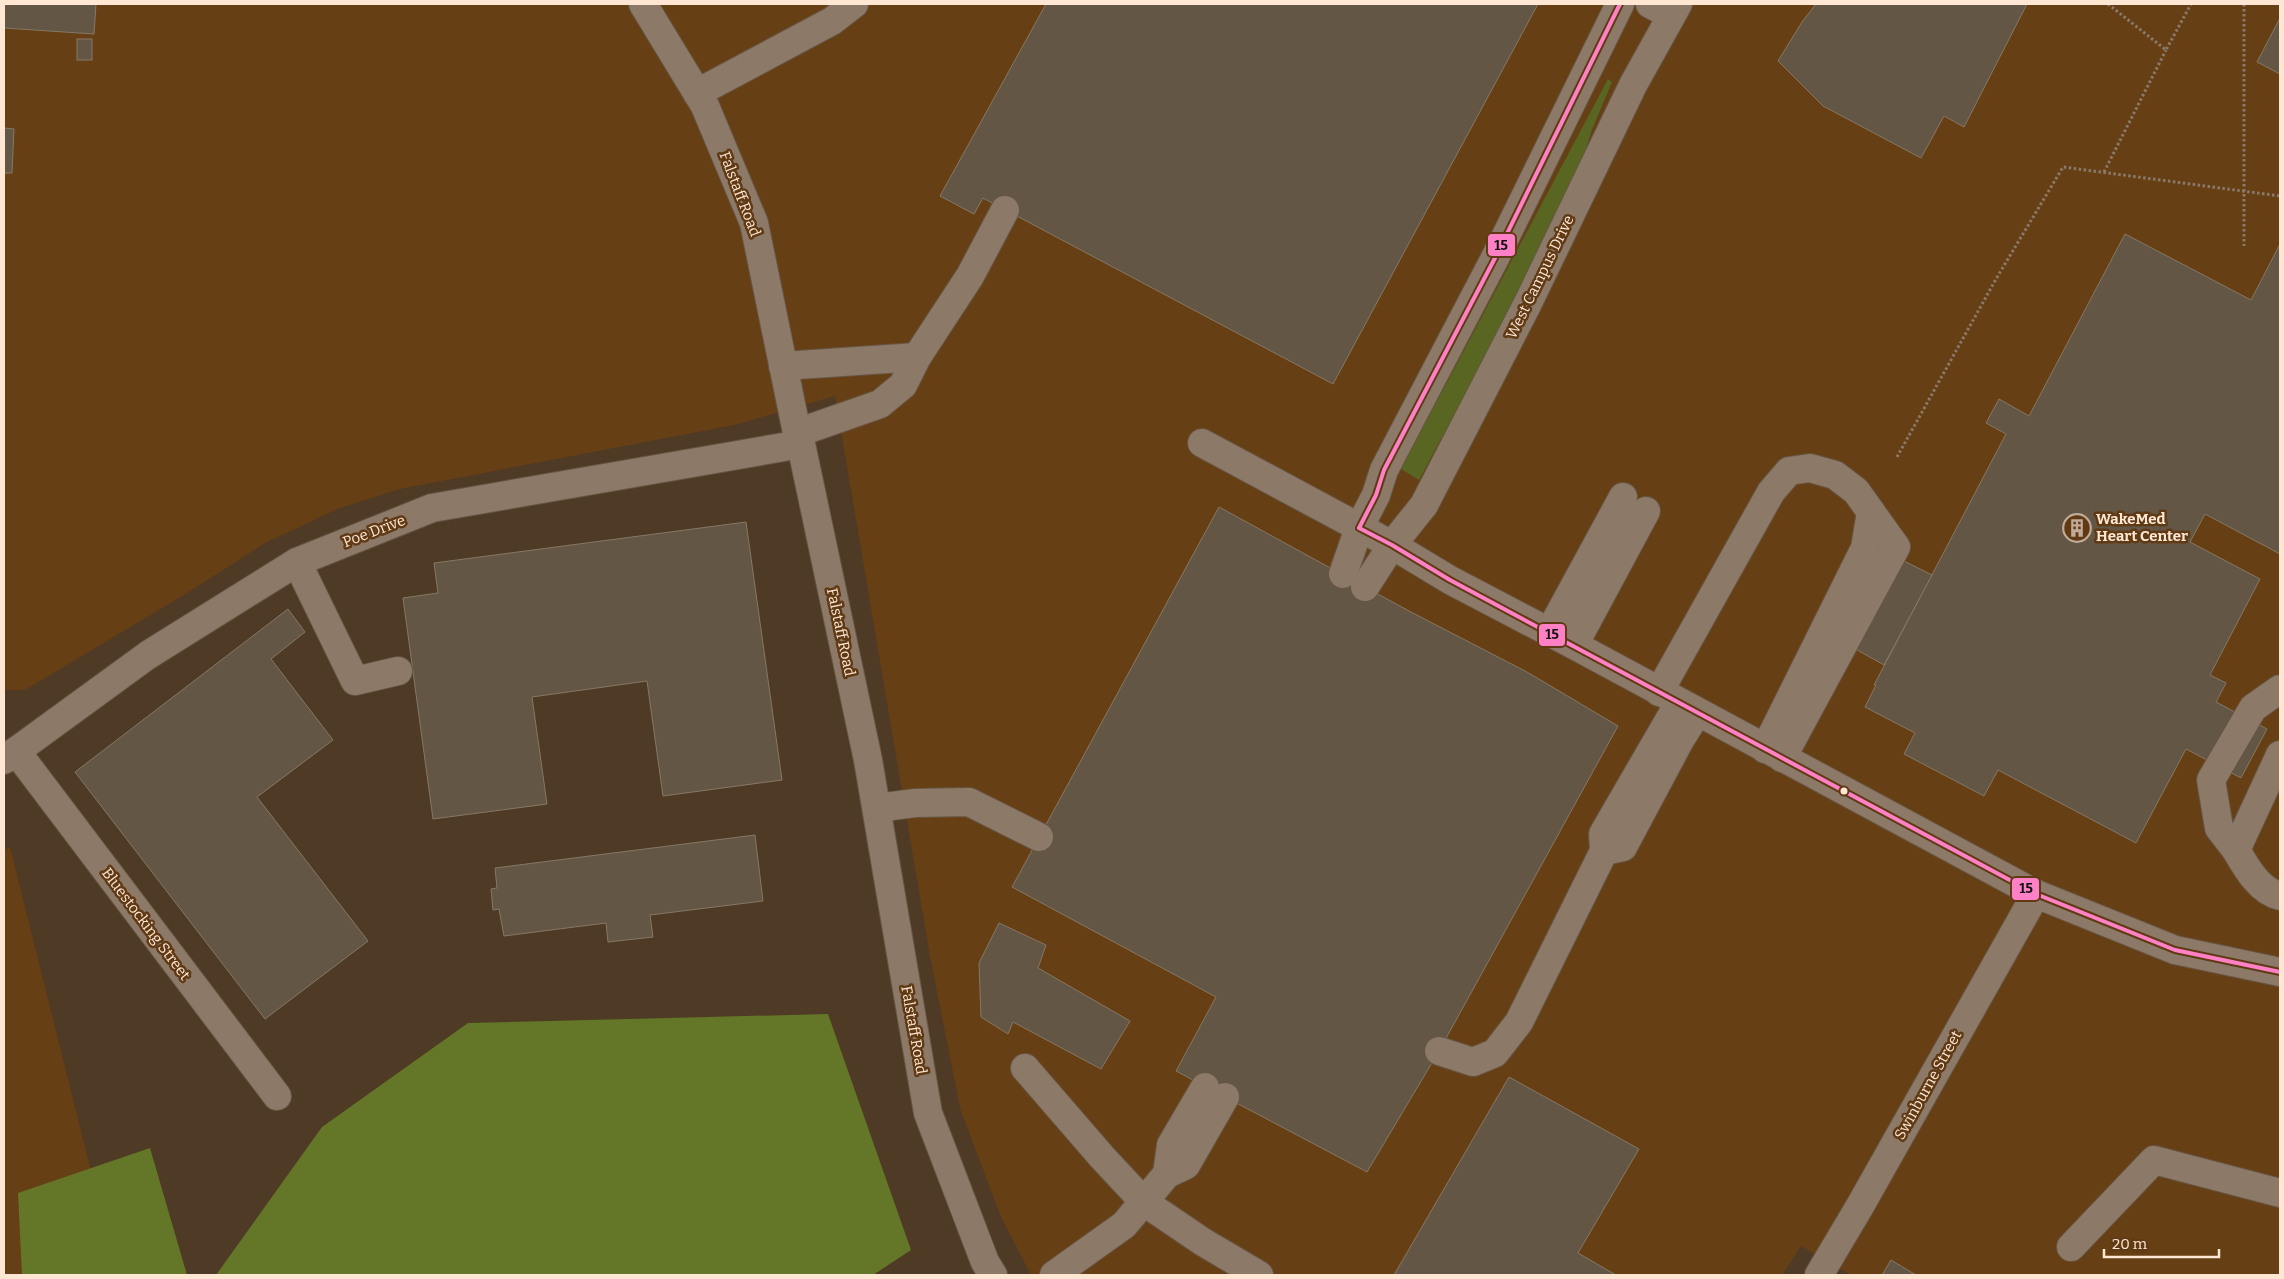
<svg xmlns="http://www.w3.org/2000/svg" width="2284" height="1279" font-family="Bitter,serif">
	<rect width="100%" height="100%" fill="#4e3a25"/>
	<g fill="#673f15">
		<polygon points="4,4 2280,4 2280,1275 1851,1275 1801,1246 1782,1275 1031,1275 1001,1217 960,1108 930,956 835,396 734,425 400,489 340,508 267,542 187,593 25,690 4,690"/>
		<polygon points="10,847 117,1275 4,1275 4,850"/>
	</g>
	<polygon fill="#586622" points="1608,79 1612,82 1591,132 1582,165 1510,310 1419,480 1401,469"/>
	<g fill="#647627">
		<polygon points="828,1014 911,1250 873,1275 216,1275 322,1127 468,1023"/>
		<polygon points="150,1148 187,1275 22,1275 18,1193"/>
	</g>
	<g fill="#645644" stroke="#867865">
		<polygon points="4,4 96,4 94,34 4,28"/>
		<polygon points="1046,4 1538,4 1333,384 983,198 974,214 940,196"/>
		<polygon points="1816,4 2027,4 1964,127 1944,116 1921,158 1823,106 1778,61 1802,22"/>
		<polygon points="2280,18 2280,74 2257,62"/>
		<rect x="77" y="39" width="15" height="21"/>
		<polygon points="4,128 14,129 12,173 4,173"/>
		<polygon points="2125,234 2251,300 2280,244 2280,554 2205,514 2190,542 2260,579 2210,675 2226,683 2216,702 2267,729 2241,778 2186,749 2136,843 1998,770 1984,796 1904,754 1915,733 1865,707 1876,685 1874,685 2006,434 1986,423 1999,399 2029,416"/>
		<polygon points="1219,507 1409,611 1527,672 1618,726 1439,1051 1367,1172 1176,1071 1216,997 1012,887"/>
		<polygon points="746,522 782,780 663,796 647,681 532,697 547,804 433,819 403,598 438,593 434,563"/>
		<polygon points="1882,550 1932,575 1884,665 1836,638"/>
		<polygon points="288,609 305,632 271,659 333,740 257,797 368,941 265,1019 75,772"/>
		<polygon points="755,835 763,901 650,915 653,937 608,942 606,923 504,936 499,909 493,910 491,889 497,888 495,868"/>
		<polygon points="999,923 1046,945 1038,968 1130,1021 1101,1069 1013,1022 1008,1034 981,1017 979,963"/>
		<polygon points="1509,1077 1639,1149 1578,1253 1616,1275 1394,1275"/>
		<polygon points="1891,1260 1916,1275 1882,1275"/>
	</g>
	<g fill="none" stroke-linecap="round" stroke-linejoin="round">
		<defs>
			<g id="minor">
				<polyline points="643,4 705,106 754,223 797,433 801,444 868,760 928,1113 985,1262 993,1275"/>
				<polyline points="1650,4 1671,15"/>
				<polyline points="697,93 832,21 854,4"/>
				<polyline points="783,366 917,357"/>
				<polyline points="797,433 880,404 903,385 917,357 970,276 1005,210"/>
				<polyline points="1202,443 1392,545 1450,580 1574,645 2036,894 2175,950 2280,972"/>
				<polyline points="297,562 355,681 398,671"/>
				<polyline points="1343,574 1359,528 1376,495 1384,470 1495,258 1620,4"/>
				<polyline points="1365,587 1392,545 1424,505 1528,303 1633,85 1678,4"/>
				<polyline points="1549,633 1623,497"/>
				<polyline points="1574,645 1646,511"/>
				<polyline points="1659,692 1771,492 1789,471 1810,468 1835,475 1856,491 1871,512 1865,548 1765,749"/>
				<polyline points="16,751 277,1096"/>
				<path d="M2280 755 2236 850C2246 867 2259 891 2280 896"/>
				<polyline points="1782,758 1896,547 1871,512"/>
				<polyline points="4,760 148,655 297,562 432,508 801,444"/>
				<polyline points="877,808 915,803 969,802 1039,837"/>
				<polyline points="2236,850 2219,828 2211,780 2253,708 2280,689"/>
				<polyline points="1604,851 1623,847 1680,740 1697,713"/>
				<polyline points="1439,1051 1473,1062 1495,1053 1519,1022 1604,851 1603,834 1679,703"/>
				<polyline points="1025,1068 1102,1157 1144,1202 1203,1242 1259,1275"/>
				<polyline points="1167,1174 1171,1145 1205,1087"/>
				<polyline points="2071,1247 2154,1160 2280,1193"/>
				<polyline points="1054,1275 1124,1225 1167,1174 1186,1165 1225,1097"/>
				<polyline points="1819,1275 1860,1206 2036,894"/>
			</g>
		</defs>
		<use href="#minor" stroke="#675644" stroke-width="30"/>
		<g stroke="#8a7a6b" stroke-width="3" stroke-dasharray="2.5 2.5" stroke-linecap="butt">
			<polyline points="2108,4 2166,50 2191,4"/>
			<polyline points="2244,4 2244,246"/>
			<polyline points="2104,172 2166,50"/>
			<polyline points="1897,457 1996,279 2063,167 2280,196"/>
		</g>
		<use href="#minor" stroke="#8c7967" stroke-width="28"/>
		<defs>
			<polyline id="bus-1" points="1620,4 1495,258 1384,470 1376,495 1359,528 1392,545 1450,580 2036,894 2175,950 2280,972"/>
		</defs>
		<use href="#bus-1" stroke="#5f3a14" stroke-width="8"/>
		<use href="#bus-1" stroke="#ff80c5" stroke-width="4"/>
	</g>
	<defs>
		<symbol id="building-ring" viewBox="-11 -11 22 22"><circle r="9.5" fill="#5f3a14" stroke="#c1aa97" stroke-width="1.5"/><path d="M-4-6H4V6H1V3H-1V6H-4ZM-2.5-4.3h1.7v1.8h-1.7ZM.8-4.3h1.7v1.8H.8ZM-2.5-1h1.7V.8h-1.7ZM.8-1h1.7V.8H.8Z" fill="#c1aa97"/></symbol>
	</defs>
	<g fill-rule="evenodd">
		<use href="#building-ring" x="2061" y="512" width="32" height="32"/>
	</g>
	<circle fill="#ffe7d4" stroke="#5f3a14" stroke-width="2" cx="1844" cy="791" r="4.5"/>
	<g text-anchor="middle" dominant-baseline="central" stroke-width="5" stroke-linejoin="round" paint-order="stroke">
		<g font-size="15" fill="#ffe7d4" stroke="#5f3a14">
			<text transform="translate(740 194) rotate(69)">Falstaff Road</text>
			<text transform="translate(1540 277) rotate(-64)">West Campus Drive</text>
			<text transform="translate(374 531) rotate(-21)">Poe Drive</text>
			<text transform="translate(841 632) rotate(78)">Falstaff Road</text>
			<text transform="translate(146 924) rotate(53)">Bluestocking Street</text>
			<text transform="translate(914 1030) rotate(80)">Falstaff Road</text>
			<text transform="translate(1928 1085) rotate(-61)">Swinburne Street</text>
		</g>
		<g font-size="15" font-weight="bold" fill="#ffe7d4" stroke="#5f3a14" text-anchor="start">
			<text x="2096" y="519">WakeMed<tspan x="2096" dy="17">Heart Center</tspan></text>
		</g>
	</g>
	<g stroke="#5f3a14" stroke-width="2">
		<rect x="1487" y="233" width="29" height="24" rx="5" fill="#ff80c5"/>
		<rect x="1538" y="623" width="28" height="24" rx="5" fill="#ff80c5"/>
		<rect x="2011" y="877" width="29" height="24" rx="5" fill="#ff80c5"/>
	</g>
	<g font-size="14" text-anchor="middle" font-weight="bold" fill="#111">
		<text x="1501" y="250">15</text>
		<text x="1552" y="639">15</text>
		<text x="2026" y="893">15</text>
	</g>
	<rect width="2284" height="1279" fill="none" stroke="#ffe7d4" stroke-width="10"/>
	<path d="M2104 1249v8h115v-8" fill="none" stroke="#ffe7d4" stroke-width="2.5"/>
	<text x="2112" y="1249" font-size="15" fill="#ffe7d4" stroke="#5f3a14" stroke-width="4" paint-order="stroke">20 m</text>
</svg>
